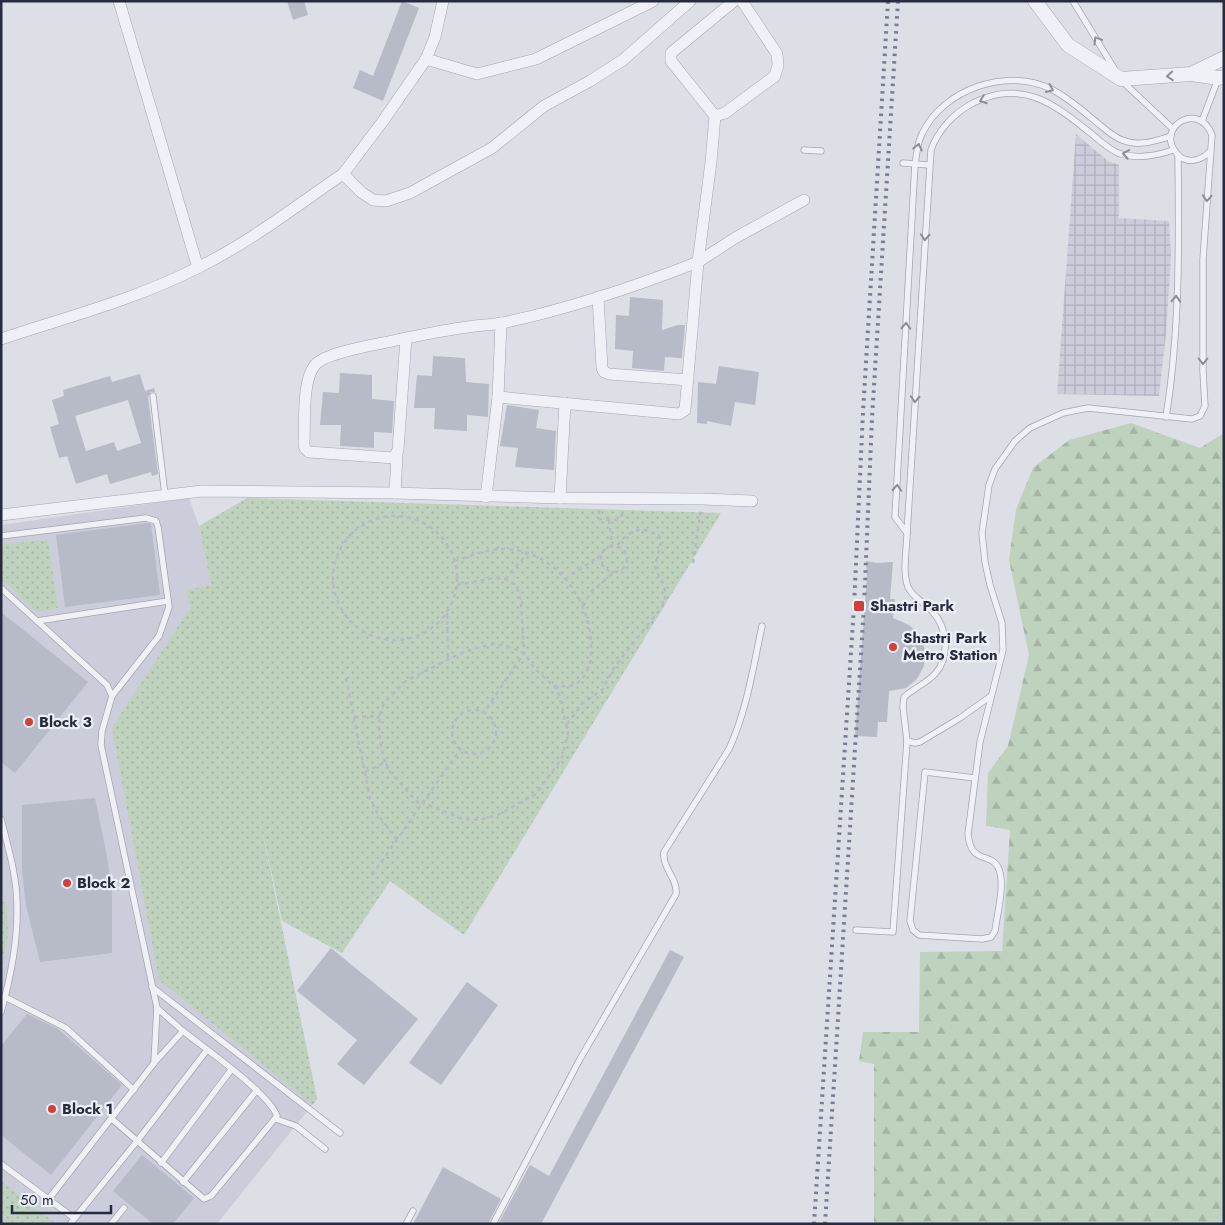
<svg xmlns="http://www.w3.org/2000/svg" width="1225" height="1225" font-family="Jost,sans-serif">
	<defs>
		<pattern id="industrial-grid" width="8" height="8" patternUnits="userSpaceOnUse" patternTransform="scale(1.25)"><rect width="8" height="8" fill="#cbceda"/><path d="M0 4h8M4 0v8" fill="none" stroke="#aeb1bc"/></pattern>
		<pattern id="green-dots" width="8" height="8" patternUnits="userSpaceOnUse" patternTransform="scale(1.25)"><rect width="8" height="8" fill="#bfd2be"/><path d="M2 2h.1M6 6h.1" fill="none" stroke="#a4b4a4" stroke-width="1.8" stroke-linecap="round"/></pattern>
		<pattern id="forest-firs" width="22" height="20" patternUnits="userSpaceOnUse" patternTransform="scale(1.25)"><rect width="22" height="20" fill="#bfd2be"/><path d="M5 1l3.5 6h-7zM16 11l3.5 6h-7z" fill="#a4b4a4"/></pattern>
	</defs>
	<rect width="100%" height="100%" fill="#dddfe7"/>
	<polygon fill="#cbceda" points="189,498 199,526 317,1099 217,1224 1,1224 1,525"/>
	<polygon fill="url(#industrial-grid)" points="1076,134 1108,161 1119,165 1119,218 1169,221 1171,256 1166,334 1159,396 1057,394"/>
	<g fill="url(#green-dots)">
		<polygon points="247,498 721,513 464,935 390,881 342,953 282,921 260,820 317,1099 313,1105 159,980 112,728 190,608 187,590 211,585 199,526"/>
		<polygon points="48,539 58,608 37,612 1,579 1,545"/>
		<polygon points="6,901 8,935 1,972 1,902"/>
		<polygon points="1,1181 56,1224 1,1224"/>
	</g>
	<polygon fill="url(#forest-firs)" points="1131,423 1200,448 1224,433 1224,1224 874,1224 874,1064 859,1061 863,1032 919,1032 920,952 1002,951 1010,830 986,826 988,773 1008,746 1029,655 1009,560 1016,509 1033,468 1069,440"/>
	<g fill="#b7bac7" fill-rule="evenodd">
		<polygon points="287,1 304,1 308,15 293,20"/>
		<polygon points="402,1 419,8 383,101 353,88 360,70 373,76"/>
		<polygon points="630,297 663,300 662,330 678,325 685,325 682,358 665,357 664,371 632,368 633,351 615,349 616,315 629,316"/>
		<polygon points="433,356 465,358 466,382 489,384 488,417 467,415 467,431 434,429 435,408 414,408 417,375 432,376"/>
		<polygon points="719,366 759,372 755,405 735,402 731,426 707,421 707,424 697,423 698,382 716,384"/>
		<polygon points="340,373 372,375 372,399 394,401 392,433 374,432 374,448 340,446 341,425 320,425 323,392 339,393"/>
		<path d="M140 374 145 391 154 388 155 392H151L148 397 158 474 152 476 151 472 110 484 107 474 76 484 67 456 59 458 50 427 59 424 52 400 64 396 63 390 110 376 112 382ZM128 400 141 443 117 451 114 442 86 451 75 416Z"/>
		<polygon points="507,405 539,410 536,428 556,431 554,470 515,467 518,448 500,446"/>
		<polygon points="148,523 151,524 160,595 65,607 56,535"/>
		<polygon points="866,561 877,563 893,562 890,599 895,599 893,618 909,625 915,630 920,636 925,650 924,666 917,679 906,688 889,691 887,722 878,722 877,737 855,736 867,576"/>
		<polygon points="1,612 88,682 15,773 1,762"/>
		<polygon points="95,798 107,856 112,894 112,953 40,962 26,906 22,871 22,805"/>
		<polygon points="331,948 418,1019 364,1085 337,1064 357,1040 297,991"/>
		<polygon points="670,950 684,957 541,1224 498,1224 530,1165 549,1176"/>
		<polygon points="467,982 498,1005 441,1085 409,1063"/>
		<polygon points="27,1014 58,1029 122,1085 51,1175 1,1135 1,1046"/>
		<polygon points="142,1155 194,1198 173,1224 153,1224 113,1191"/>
		<polygon points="443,1167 501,1199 488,1224 413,1224"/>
	</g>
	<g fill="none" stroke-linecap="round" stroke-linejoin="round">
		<defs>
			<g id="service">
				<polyline points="1073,1 1115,70"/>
				<polyline points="1123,82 1173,129"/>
				<polyline points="1202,121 1218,79"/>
				<polyline points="804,150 821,151"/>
				<polyline points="903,163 929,165"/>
				<polyline points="153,396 165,495"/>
				<path d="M1166 417C1180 331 1179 242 1178 155"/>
				<path d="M907 533 895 517 915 164C917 153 917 143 922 134 943 89 1007 67 1051 89 1069 98 1084 112 1100 125 1107 131 1114 137 1122 140 1139 147 1155 141 1171 136"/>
				<polyline points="1,536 146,518 156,521 158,527 169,607 159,636 112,696"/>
				<polyline points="1,588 107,685 112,696 102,731 101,745 157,1008"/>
				<polyline points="37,621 168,601"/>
				<path d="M991 696 960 718 920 742 915 743 907 741 903 707 904 697C913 689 928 682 935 674 951 656 947 627 932 611 924 602 913 598 908 587 902 571 907 549 907 533L931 150C938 130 954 113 973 103 1024 78 1055 105 1093 135 1101 142 1111 151 1121 154 1139 159 1156 156 1173 150"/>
				<path d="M975 778 925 772 910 921 913 930 919 935 982 939 991 937 995 931C997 914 1006 882 998 867 990 852 971 865 968 834L980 742 1003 650 1002 623 990 585 985 562 982 533 989 485 995 469 1015 441 1030 428 1063 413 1088 408 1192 419 1200 416 1205 406 1203 371V259L1212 135C1199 101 1157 126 1175 151 1178 156 1182 159 1187 160 1197 162 1205 157 1211 150"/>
				<path d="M1 819C8 847 17 876 17 906 18 942 11 976 1 1012"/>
				<polyline points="856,930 893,932 907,741"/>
				<polyline points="152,987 340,1133"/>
				<polyline points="5,997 66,1028 134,1090"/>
				<polyline points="154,1063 157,1008 183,1031"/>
				<polyline points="276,1119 296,1126 325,1149"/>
				<polyline points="161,1163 231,1070"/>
				<polyline points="1,1164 74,1218"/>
				<polyline points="183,1182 257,1090"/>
				<path d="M48 1200 154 1063 183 1031C204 1048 269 1093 277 1116L211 1196 204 1199 112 1119"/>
				<polyline points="70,1224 138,1140 207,1050"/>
				<polyline points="111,1224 124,1208"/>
				<polyline points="406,1224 413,1211"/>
				<path d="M493 1224 580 1059 676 894C678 879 662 868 664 852L729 749C747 710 753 668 762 626"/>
			</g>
			<g id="minor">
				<polyline points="119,1 198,268"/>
				<polyline points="734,1 671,53 671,61 715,116 711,162 698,262 735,238 804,200"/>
				<polyline points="426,59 477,74 536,59 653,1"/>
				<polyline points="715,116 725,113 775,76 778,65 777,54 742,1"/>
				<polyline points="343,174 383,121 426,59 435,37 443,1"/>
				<polyline points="598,297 602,368 604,372 609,374 688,380"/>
				<path d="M406 338 398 450 394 458 309 452C305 449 304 448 304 443 305 422 302 380 315 365 325 352 380 344 397 340 421 335 444 330 468 327 479 325 491 325 502 323 569 309 634 287 698 262L685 410 679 414 498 397"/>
				<path d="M1 339C67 317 137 299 199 267 250 242 296 206 343 174L361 192 373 200 386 201 410 193 492 148 544 106 590 81 623 60 690 1"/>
				<polyline points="395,493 397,455"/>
				<polyline points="486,497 498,397 501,323"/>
				<polyline points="560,498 565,403"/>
				<polyline points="1,515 202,491 395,493 560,498 703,499 752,501"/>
			</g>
			<g id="tertiary">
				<polyline points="1035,1 1068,45 1121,79 1191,74 1219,78 1224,77"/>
				<polyline points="1191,74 1224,58"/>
			</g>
		</defs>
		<use href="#service" stroke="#a2a5b1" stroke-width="7"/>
		<use href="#minor" stroke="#a2a5b1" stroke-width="12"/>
		<use href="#tertiary" stroke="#a2a5b1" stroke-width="15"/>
		<g stroke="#b7bac2" stroke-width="2.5" stroke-dasharray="4 4" stroke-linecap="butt">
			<polyline points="599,510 599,519 618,520 622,515 623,510"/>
			<circle cx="395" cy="578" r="62"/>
			<polyline points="609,520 612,546"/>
			<circle cx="614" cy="559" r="13"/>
			<path d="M455 561C470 556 487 549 503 549 560 549 598 610 590 662 588 671 583 682 573 685 568 687 560 686 554 686"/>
			<polyline points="693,563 701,510"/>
			<polyline points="505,579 528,553"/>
			<polyline points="565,579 601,555"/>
			<polyline points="457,585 494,578 505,579 514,584 518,590 521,604 524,653 484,712"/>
			<polyline points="583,606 591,592 613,573"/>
			<polyline points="447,613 448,659"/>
			<polyline points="346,678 370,799 379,816 397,840"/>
			<circle cx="474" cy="732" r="22"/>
			<polyline points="354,717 380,716"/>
			<polyline points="567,724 583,703 602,690 615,666 662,607 665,599 665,590 655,566 661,542 659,535 642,529 628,534 616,546"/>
			<polyline points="385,762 381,746 379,727 380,714 384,703 406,681 455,656 475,648 494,644 507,646 524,653 535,669 558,690 568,733 562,758 536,794 498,815 479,820 463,819 423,803"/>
			<polyline points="365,772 385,762 391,773 421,806"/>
			<polyline points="372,875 460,750"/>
		</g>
		<use href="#service" stroke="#f0f1f6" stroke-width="5.5"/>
		<use href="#minor" stroke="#f0f1f6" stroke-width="11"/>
		<use href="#tertiary" stroke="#f0f1f6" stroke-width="14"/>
		<g stroke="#767c91" stroke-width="4" stroke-dasharray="2.5 5" stroke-linecap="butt">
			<polyline points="814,1224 854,606 863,412 888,1"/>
			<polyline points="825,1224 864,606 872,418 898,1"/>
		</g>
	</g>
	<defs><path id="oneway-chevron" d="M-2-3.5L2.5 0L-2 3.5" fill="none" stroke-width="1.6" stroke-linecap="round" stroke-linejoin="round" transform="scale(1.25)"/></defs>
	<g stroke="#8b8e9a">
		<use href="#oneway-chevron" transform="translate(1097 40) rotate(-121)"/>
		<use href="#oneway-chevron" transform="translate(1170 76) rotate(176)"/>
		<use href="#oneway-chevron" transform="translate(1050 89) rotate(25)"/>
		<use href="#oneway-chevron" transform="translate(983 100) rotate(160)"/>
		<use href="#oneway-chevron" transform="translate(918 147) rotate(-77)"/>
		<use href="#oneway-chevron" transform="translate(1126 154) rotate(-170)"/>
		<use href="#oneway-chevron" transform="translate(1207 198) rotate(94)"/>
		<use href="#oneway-chevron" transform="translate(925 237) rotate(93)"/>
		<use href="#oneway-chevron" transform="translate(1176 299) rotate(-88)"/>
		<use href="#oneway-chevron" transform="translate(906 326) rotate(-87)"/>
		<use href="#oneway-chevron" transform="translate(1203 361) rotate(90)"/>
		<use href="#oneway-chevron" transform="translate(915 399) rotate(93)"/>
		<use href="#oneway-chevron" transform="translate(897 488) rotate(-87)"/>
	</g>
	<g fill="#d2403c" stroke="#eceff5" stroke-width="2">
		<rect x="853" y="600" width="12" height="12" rx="2.5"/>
		<circle cx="893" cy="647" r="5"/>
		<circle cx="29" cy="722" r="5"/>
		<circle cx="67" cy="883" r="5"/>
		<circle cx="52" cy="1109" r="5"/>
	</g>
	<g text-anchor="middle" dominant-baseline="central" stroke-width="4.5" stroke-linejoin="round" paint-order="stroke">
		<g font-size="15" font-weight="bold" fill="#262b3e" stroke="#eceff5" text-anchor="start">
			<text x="870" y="606">Shastri Park</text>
			<text x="903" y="638">Shastri Park<tspan x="903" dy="17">Metro Station</tspan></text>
			<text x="39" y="722">Block 3</text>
			<text x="77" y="883">Block 2</text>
			<text x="62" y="1109">Block 1</text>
		</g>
	</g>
	<rect width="1225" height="1225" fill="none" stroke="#262b3e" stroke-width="5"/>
	<path d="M12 1205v8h99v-8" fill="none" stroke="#262b3e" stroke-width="2.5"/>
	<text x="20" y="1205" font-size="15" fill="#262b3e" stroke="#eceff5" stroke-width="4" paint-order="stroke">50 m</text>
</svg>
